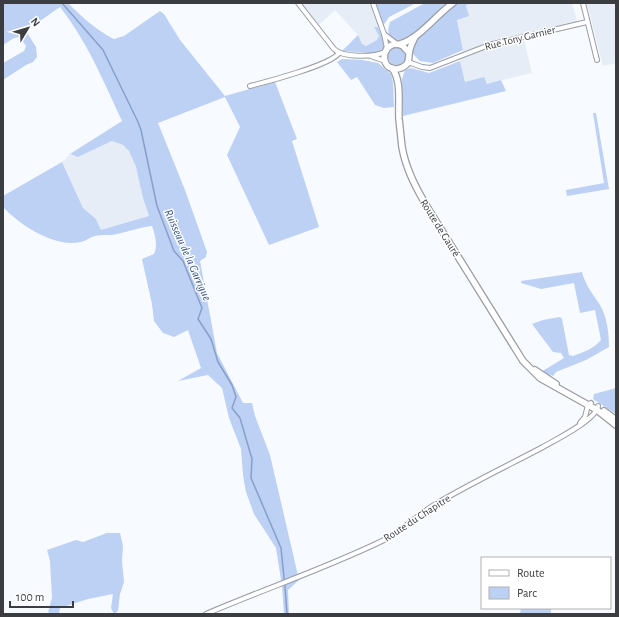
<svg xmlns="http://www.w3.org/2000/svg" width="619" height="617" font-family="'Alegreya Sans',sans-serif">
	<rect width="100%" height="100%" fill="#f7faff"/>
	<g fill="#e6edf7">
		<polygon points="301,3 376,3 383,26 374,27 379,36 377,40 366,46 362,45 358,35 335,10 319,25"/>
		<polygon points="472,3 572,3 579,27 524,40 532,73 486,84 465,82 460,61 463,50 457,19 469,16 466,4"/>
		<polygon points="587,3 616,3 616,63 603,66"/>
		<polygon points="112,141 123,145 129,151 136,167 143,198 149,216 103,231 101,230 96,219 83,208 62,162 70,154 78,157"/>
	</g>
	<g fill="#bcd1f4">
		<path d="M3 3H68C82 17 96 30 114 39L124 36 160 11 164 14 180 40 225 96 275 82 297 139 292 141 319 227 269 245 227 155 240 127 225 97 158 123 185 190 207 252 206 257 200 261 217 353 243 403H252L255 416 270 455 299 580 288 590 289 614H284L282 586 276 548 254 514 246 492 243 475 241 449 229 418 222 388 208 375 178 381 201 368 188 330 174 337 163 333 154 321 152 304 142 259 154 254C158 246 155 234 152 226 140 227 128 232 117 234 110 236 102 234 95 236 90 237 86 241 81 242 54 248 20 225 3 207V196L62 162 83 208 96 219 101 230 149 216 143 198 136 167 129 151 123 145 112 141 78 157 70 154 122 121C103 80 88 43 60 7L30 28 28 34 36 47 37 57 33 62 26 65 3 80V63L24 51 26 46 20 37 14 38 3 45Z"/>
		<polygon points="376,3 416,3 389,17 383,26"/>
		<path d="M425 3H449L406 40C396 42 390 40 388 30L390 22Z"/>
		<polygon points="457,3 472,3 466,5 469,16 457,20 463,50 433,63 420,61 413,54 412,50 417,40 425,30"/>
		<polygon points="374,27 378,27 385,46 380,51 373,53 342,51 358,35 362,44 366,46 377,40 379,36"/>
		<circle cx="397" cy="56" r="9"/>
		<polygon points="342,59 362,60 378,63 391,74 393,82 394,107 384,108 375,105 357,77 351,80 337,62"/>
		<polygon points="460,61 465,82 484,77 487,84 501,80 506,91 403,116 402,79 405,70 411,68 429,73"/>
		<polygon points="593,113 596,113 609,189 567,196 566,190 604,183"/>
		<path d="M582 272C585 285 593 294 600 305 607 317 609 333 609 347L586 360 556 372 553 376 541 372 564 358 561 353 553 352 532 324 543 320 560 317 562 319 569 355 573 356C582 353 595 348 601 340L595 310 580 313 574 283 541 289 521 283V281Z"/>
		<polygon points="616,388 616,414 593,399 594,394"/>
		<polygon points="107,533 120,533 123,546 122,561 124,582 120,594 118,611 114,614 111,608 113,594 88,599 60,608 59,614 51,614 48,612 52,598 50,561 47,550 76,540 83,542"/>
		<polygon points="521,608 551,608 551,614 520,614"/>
	</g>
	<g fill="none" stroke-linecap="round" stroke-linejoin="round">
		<polyline stroke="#879fc9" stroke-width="1.5" points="62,3 103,50 138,122 141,130 157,206 174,251 183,261 202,308 198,319 211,339 218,362 232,385 236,397 232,408 240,418 252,459 251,478 281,548 285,587 287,614"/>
		<defs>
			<g id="minor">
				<path d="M298 3 334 49C343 58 374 57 385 52"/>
				<polyline points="373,3 384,34 387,48"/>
				<polyline points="583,3 597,60"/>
				<polyline points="384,34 397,44"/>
				<polyline points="371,56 385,61"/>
				<polyline points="408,62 422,67 430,68 489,45 587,22"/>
				<path d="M250 86C266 82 331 65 339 53"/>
				<polyline points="580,423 585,417 588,405 591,403"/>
				<path d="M206 614C264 589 324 569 382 541 401 532 416 516 434 505 469 484 507 466 543 447 555 440 596 420 598 406"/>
			</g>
			<g id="tertiary">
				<path d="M400 44C419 39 436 15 453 3"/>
				<path d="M409 53 403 46C383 37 377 67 395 69 400 69 404 67 407 64 410 59 408 54 410 49 411 45 413 41 415 37"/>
				<path d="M392 68C402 81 398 103 399 119 400 129 401 138 402 147 406 170 417 190 429 210L523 361 540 378 597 410 616 425"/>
				<polyline points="535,370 556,384"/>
				<polyline points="604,411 616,420"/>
			</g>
		</defs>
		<use href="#minor" stroke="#999da4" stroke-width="6"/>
		<use href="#tertiary" stroke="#999da4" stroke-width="8"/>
		<use href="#minor" stroke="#fff" stroke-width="4"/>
		<use href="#tertiary" stroke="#fff" stroke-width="5.5"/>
	</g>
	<g text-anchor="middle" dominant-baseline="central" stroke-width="3" stroke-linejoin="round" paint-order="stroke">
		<g font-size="11" fill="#3b3d40" stroke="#fff">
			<text transform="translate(520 38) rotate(-14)">Rue Tony Garnier</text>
			<text transform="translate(440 228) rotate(58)">Route de Gauré</text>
			<text transform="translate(417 518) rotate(-33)">Route du Chapitre</text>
		</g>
		<g font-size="12" font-style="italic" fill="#335188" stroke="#fff">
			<text transform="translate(188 255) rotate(66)">Ruisseau de la Garrigue</text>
		</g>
	</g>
	<rect width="619" height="617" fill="none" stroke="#3b3d40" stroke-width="8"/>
	<rect x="481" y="557" width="130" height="52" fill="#ffffff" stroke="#b1b1b3"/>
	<rect x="489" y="570" width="20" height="6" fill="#ffffff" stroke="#b1b1b3"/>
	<text x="517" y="577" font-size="12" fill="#3b3d40">Route</text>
	<rect x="489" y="587" width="20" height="12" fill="#bcd1f4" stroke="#b1b1b3"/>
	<text x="517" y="597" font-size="12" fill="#3b3d40">Parc</text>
	<g transform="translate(28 28) rotate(52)" stroke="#ffffff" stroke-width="3" paint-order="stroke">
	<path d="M0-3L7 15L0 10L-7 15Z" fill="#3b3d40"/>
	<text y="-6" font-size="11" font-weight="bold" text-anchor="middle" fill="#3b3d40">N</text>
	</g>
	<path d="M10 601v6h63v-6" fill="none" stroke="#3b3d40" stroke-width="2"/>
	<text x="16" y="601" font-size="12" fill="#3b3d40" stroke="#ffffff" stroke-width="3" paint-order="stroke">100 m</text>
</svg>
